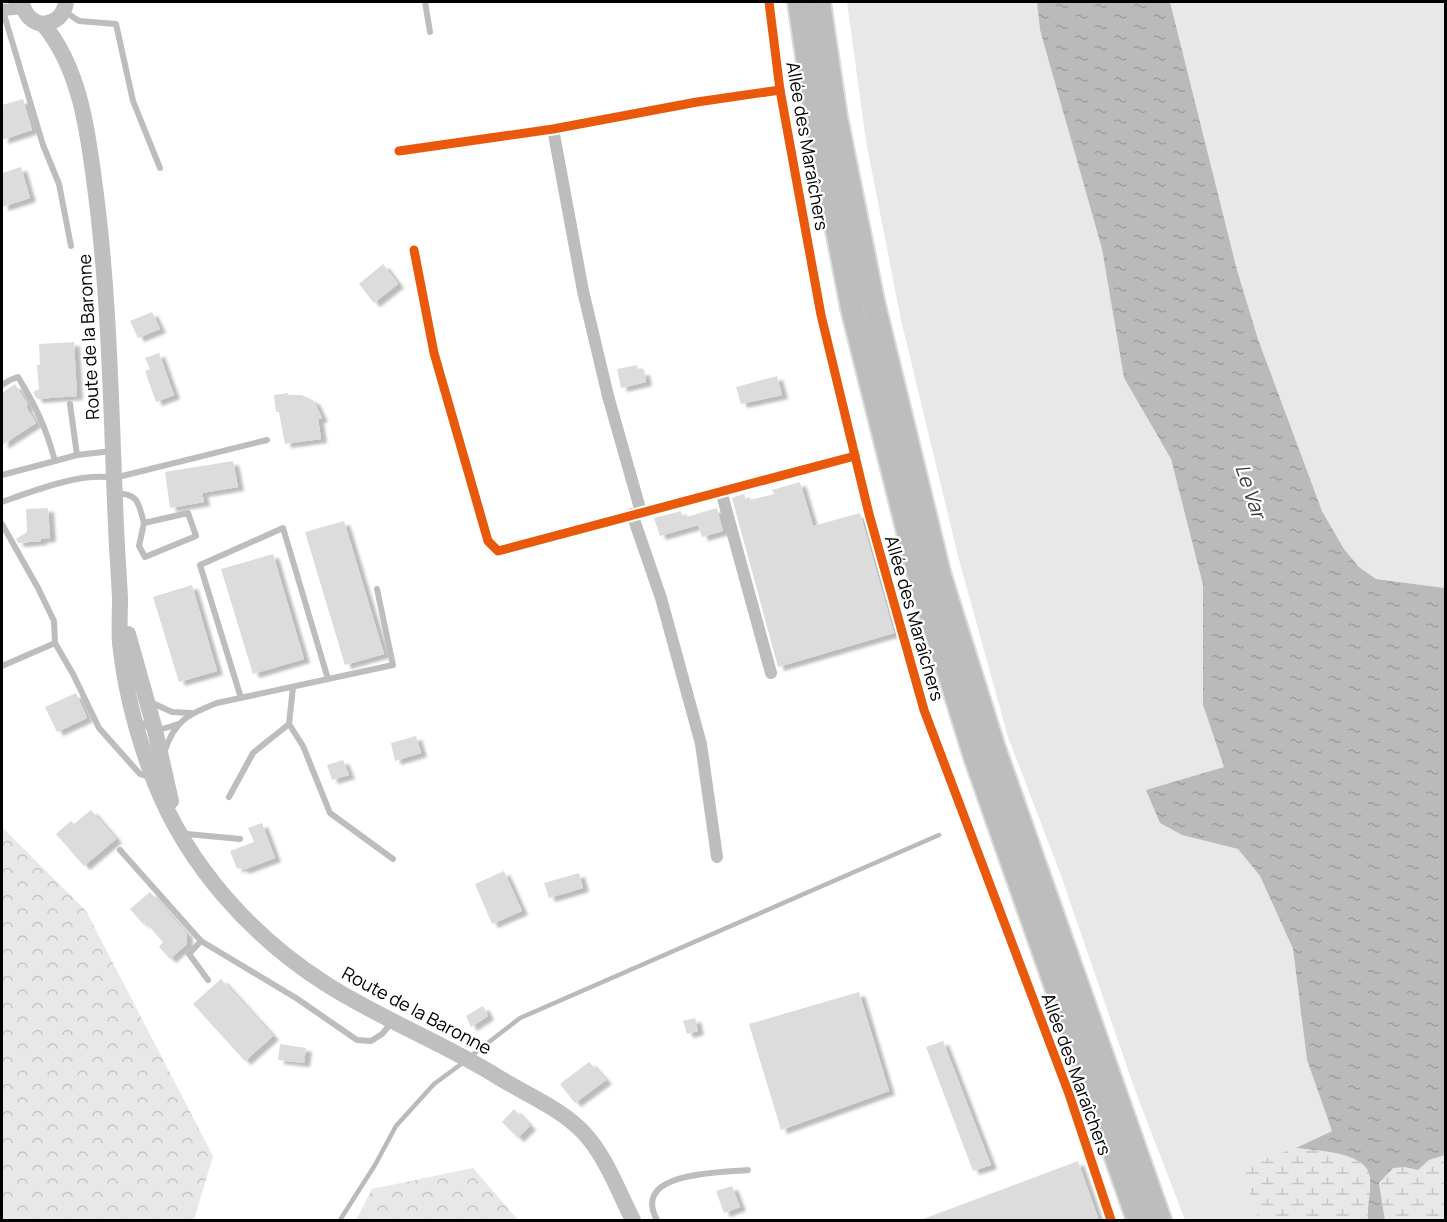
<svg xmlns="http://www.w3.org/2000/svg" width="1447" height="1222" font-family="Manrope,sans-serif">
	<defs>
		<pattern id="forest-crowns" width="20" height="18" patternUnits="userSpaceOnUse" patternTransform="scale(1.5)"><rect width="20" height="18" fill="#e8e8e8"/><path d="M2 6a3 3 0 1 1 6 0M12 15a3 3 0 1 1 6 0" fill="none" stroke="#c5c5c5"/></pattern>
		<pattern id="wetland-marsh" width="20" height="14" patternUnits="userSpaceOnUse" patternTransform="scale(1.5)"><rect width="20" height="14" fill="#e8e8e8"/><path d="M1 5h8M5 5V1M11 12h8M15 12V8" fill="none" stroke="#c5c5c5"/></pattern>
		<pattern id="water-ripples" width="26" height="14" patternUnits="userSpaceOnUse" patternTransform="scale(1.5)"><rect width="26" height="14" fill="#bababa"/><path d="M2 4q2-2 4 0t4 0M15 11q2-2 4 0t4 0" fill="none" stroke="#9e9e9e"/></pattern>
		<filter id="shadow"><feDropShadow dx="6" dy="4" stdDeviation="1.5" flood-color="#0004"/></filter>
	</defs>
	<rect width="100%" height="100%" fill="#fff"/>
	<g fill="#e8e8e8">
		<polygon points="847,2 1037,2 1040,30 1102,249 1124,378 1171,459 1203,585 1203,705 1224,767 1147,790 1160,823 1182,835 1238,849 1260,876 1293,949 1307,1060 1332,1131 1296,1148 1240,1167 1259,1220 1185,1220 1135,1090 1059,870 1008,737 958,556 901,320 866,141"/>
		<polygon points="1170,2 1445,2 1445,588 1376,579 1359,567 1344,549 1322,511 1258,339 1237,270"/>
	</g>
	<g fill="url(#forest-crowns)">
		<polygon points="2,827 86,911 213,1156 194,1220 2,1220"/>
		<polygon points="473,1168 518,1220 356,1220 372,1189"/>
	</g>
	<g fill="url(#wetland-marsh)">
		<path d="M1296 1148C1316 1151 1368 1151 1370 1178 1371 1192 1367 1205 1368 1220H1259L1240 1167Z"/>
		<polygon points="1445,1155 1445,1220 1385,1220 1379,1183 1393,1167 1404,1167 1418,1170 1429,1160"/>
	</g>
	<path fill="url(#water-ripples)" d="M1037 2H1170L1237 270 1258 339 1322 511 1344 549 1359 567 1376 579 1445 588V1155L1429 1160 1418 1170 1404 1167 1393 1168 1379 1183 1385 1220H1368C1367 1205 1371 1192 1370 1178 1368 1151 1316 1151 1296 1148L1332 1131 1307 1060 1293 949 1260 876 1238 849 1182 835 1160 823 1146 790 1224 767 1203 705V585L1171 459 1124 378 1102 249 1040 30Z"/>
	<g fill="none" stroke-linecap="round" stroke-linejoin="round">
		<g stroke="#bababa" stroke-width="4.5">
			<polyline points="471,1056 520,1018 939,835"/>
			<polyline points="340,1220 375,1165 396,1126 434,1084 464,1062"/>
		</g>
	</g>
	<g fill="#dcdcdc" filter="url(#shadow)">
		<polygon points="23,99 32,130 2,140 2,105"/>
		<polygon points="21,167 30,198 2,207 2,173"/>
		<polygon points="383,264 398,284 374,303 359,284"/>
		<polygon points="152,312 160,329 138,338 130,321"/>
		<polygon points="74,342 77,396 37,399 33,392 39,389 37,365 40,365 39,344"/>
		<polygon points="159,353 174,395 156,402 145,371 150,369 145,358"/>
		<polygon points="637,365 638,372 644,371 646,382 621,388 617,369"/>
		<polygon points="777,376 782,395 741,404 736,387"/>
		<polygon points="15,384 25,400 28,405 26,407 36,423 2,445 2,393"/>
		<polygon points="288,393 288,395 302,395 314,401 322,418 318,419 321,439 285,444 279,412 276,412 274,395"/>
		<polygon points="233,461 238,487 202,493 204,502 170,508 165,472"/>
		<polygon points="800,482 813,526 860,513 894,633 778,667 732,498 744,494 746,501 774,494 772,490"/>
		<polygon points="48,508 50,538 41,539 41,541 18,543 16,539 27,532 26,509"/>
		<polygon points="717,508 723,531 702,537 698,525 660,536 654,518 681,511 683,518"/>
		<polygon points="344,521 384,654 345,665 305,532"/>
		<polygon points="273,554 304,659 253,674 221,569"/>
		<polygon points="192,585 217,671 179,682 153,597"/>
		<polygon points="76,693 87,718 57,732 45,707"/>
		<polygon points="416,736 421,753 395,761 391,743"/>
		<polygon points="343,760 349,775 332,780 327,765"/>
		<polygon points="91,810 116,839 84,866 56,834 71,821 74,824"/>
		<polygon points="262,823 275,858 243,870 241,867 237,869 230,851 254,842 248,828"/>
		<polygon points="504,871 522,911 492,924 475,884"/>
		<polygon points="579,873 583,888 549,898 544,883"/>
		<polygon points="150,892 187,934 187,944 170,959 159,947 163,942 145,922 143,924 130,909"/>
		<polygon points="221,979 273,1036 245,1061 193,1004"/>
		<polygon points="859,992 889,1091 781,1130 749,1024"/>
		<polygon points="483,1006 488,1016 471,1027 466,1016"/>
		<polygon points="695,1018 698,1031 687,1034 683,1021"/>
		<polygon points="943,1041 991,1165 973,1171 926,1047"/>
		<polygon points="280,1044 306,1048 304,1063 278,1060"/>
		<polygon points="589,1062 606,1080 575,1103 560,1084"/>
		<polygon points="514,1109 530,1126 518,1138 502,1122"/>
		<polygon points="1078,1161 1099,1221 924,1221 923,1219"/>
		<polygon points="732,1186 740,1207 724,1213 716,1191"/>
	</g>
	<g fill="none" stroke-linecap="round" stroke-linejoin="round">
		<defs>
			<g id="highway">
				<polyline points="799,2 817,126 852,308 920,580 975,757 1138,1220"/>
				<polyline points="819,2 836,117 873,301 940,576 994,748 1160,1220"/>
			</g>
		</defs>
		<use href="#highway" stroke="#dbdbdb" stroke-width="26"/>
		<g stroke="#bdbdbd" stroke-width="6">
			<polyline points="425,2 430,32"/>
			<polyline points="3,11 43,145 59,184 71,246"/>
			<polyline points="64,11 79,21 116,24 133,101 160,168"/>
			<path d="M2 385 10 380 18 377C36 406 46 428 55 461L77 455"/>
			<polyline points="70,404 77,455 112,451"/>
			<polyline points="2,475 55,461"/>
			<path d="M115 493C139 494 138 502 144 523L188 513 196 536 145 557 139 546 144 523"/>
			<path d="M2 502C33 491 81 472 114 478L267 440"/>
			<polyline points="2,524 38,588 54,621 55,643 73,674 99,728 140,774 149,777"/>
			<polyline points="2,666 55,643"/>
			<polyline points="241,698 200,565 283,528 328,679"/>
			<polyline points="150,702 172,712 191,713"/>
			<path d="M138 720C152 733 162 730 178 724"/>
			<polyline points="289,724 303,746 330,813 393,859"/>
			<path d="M165 750C175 720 189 714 217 703L393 665 377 589"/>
			<polyline points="229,797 253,753 289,724 293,687"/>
			<polyline points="184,837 187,834 240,839"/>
			<polyline points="120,850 201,941 296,998 357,1040 371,1041 382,1034 393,1021"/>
			<polyline points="201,941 189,954 208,980"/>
			<path d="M657 1220C630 1171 722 1173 748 1170"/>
		</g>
		<g stroke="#bdbdbd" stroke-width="12">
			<polyline points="769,2 780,90 821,315 869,514 924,710 1069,1094 1111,1220"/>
			<polyline points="2,10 23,8"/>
			<polyline points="553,129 583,291 608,396 641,512"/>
			<polyline points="399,151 553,129 697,102 780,90"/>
			<polyline points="414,250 434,353 488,541 498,551 855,456"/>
			<polyline points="721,491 771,673"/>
			<polyline points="632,514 661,598 701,744 717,857"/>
		</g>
		<g stroke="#bfbfbf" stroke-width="16">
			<path d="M22 2C24 14 31 22 43 24 57 22 64 15 66 2"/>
			<path d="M43 24C80 68 88 132 95 187 110 299 111 414 116 527 117 551 119 575 120 599 120 614 119 628 120 643 125 690 138 739 155 783 188 866 252 937 326 984 381 1019 443 1043 498 1077 527 1095 560 1108 583 1132 606 1156 618 1191 633 1220"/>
			<polyline points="128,634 155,730 171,801"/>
		</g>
		<use href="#highway" stroke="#bdbdbd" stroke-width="22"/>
		<defs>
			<g id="cycleway">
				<polyline points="769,2 780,90 821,315 869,514 924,710 1069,1094 1111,1220"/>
				<polyline points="399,151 553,129 697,102 780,90"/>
				<polyline points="414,250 434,353 488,541 498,551 855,456"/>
			</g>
		</defs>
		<use href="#cycleway" stroke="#fff" stroke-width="13"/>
		<use href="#cycleway" stroke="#e8590c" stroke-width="9"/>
	</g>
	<g text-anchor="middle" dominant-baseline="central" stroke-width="4.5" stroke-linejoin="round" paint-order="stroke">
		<g font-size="18" fill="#000" stroke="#fff">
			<text transform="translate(808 146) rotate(80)">Allée des Maraîchers</text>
			<text transform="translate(88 337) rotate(-93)">Route de la Baronne</text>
			<text transform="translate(915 618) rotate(74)">Allée des Maraîchers</text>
			<text transform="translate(417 1010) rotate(28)">Route de la Baronne</text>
			<text transform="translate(1077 1074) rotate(70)">Allée des Maraîchers</text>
		</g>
		<g font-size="20" font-style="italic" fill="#3e3e3e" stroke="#fff">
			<text transform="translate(1251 491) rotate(71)">Le Var</text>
		</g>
	</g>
	<rect width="1447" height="1222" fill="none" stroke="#000000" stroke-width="6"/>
</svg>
